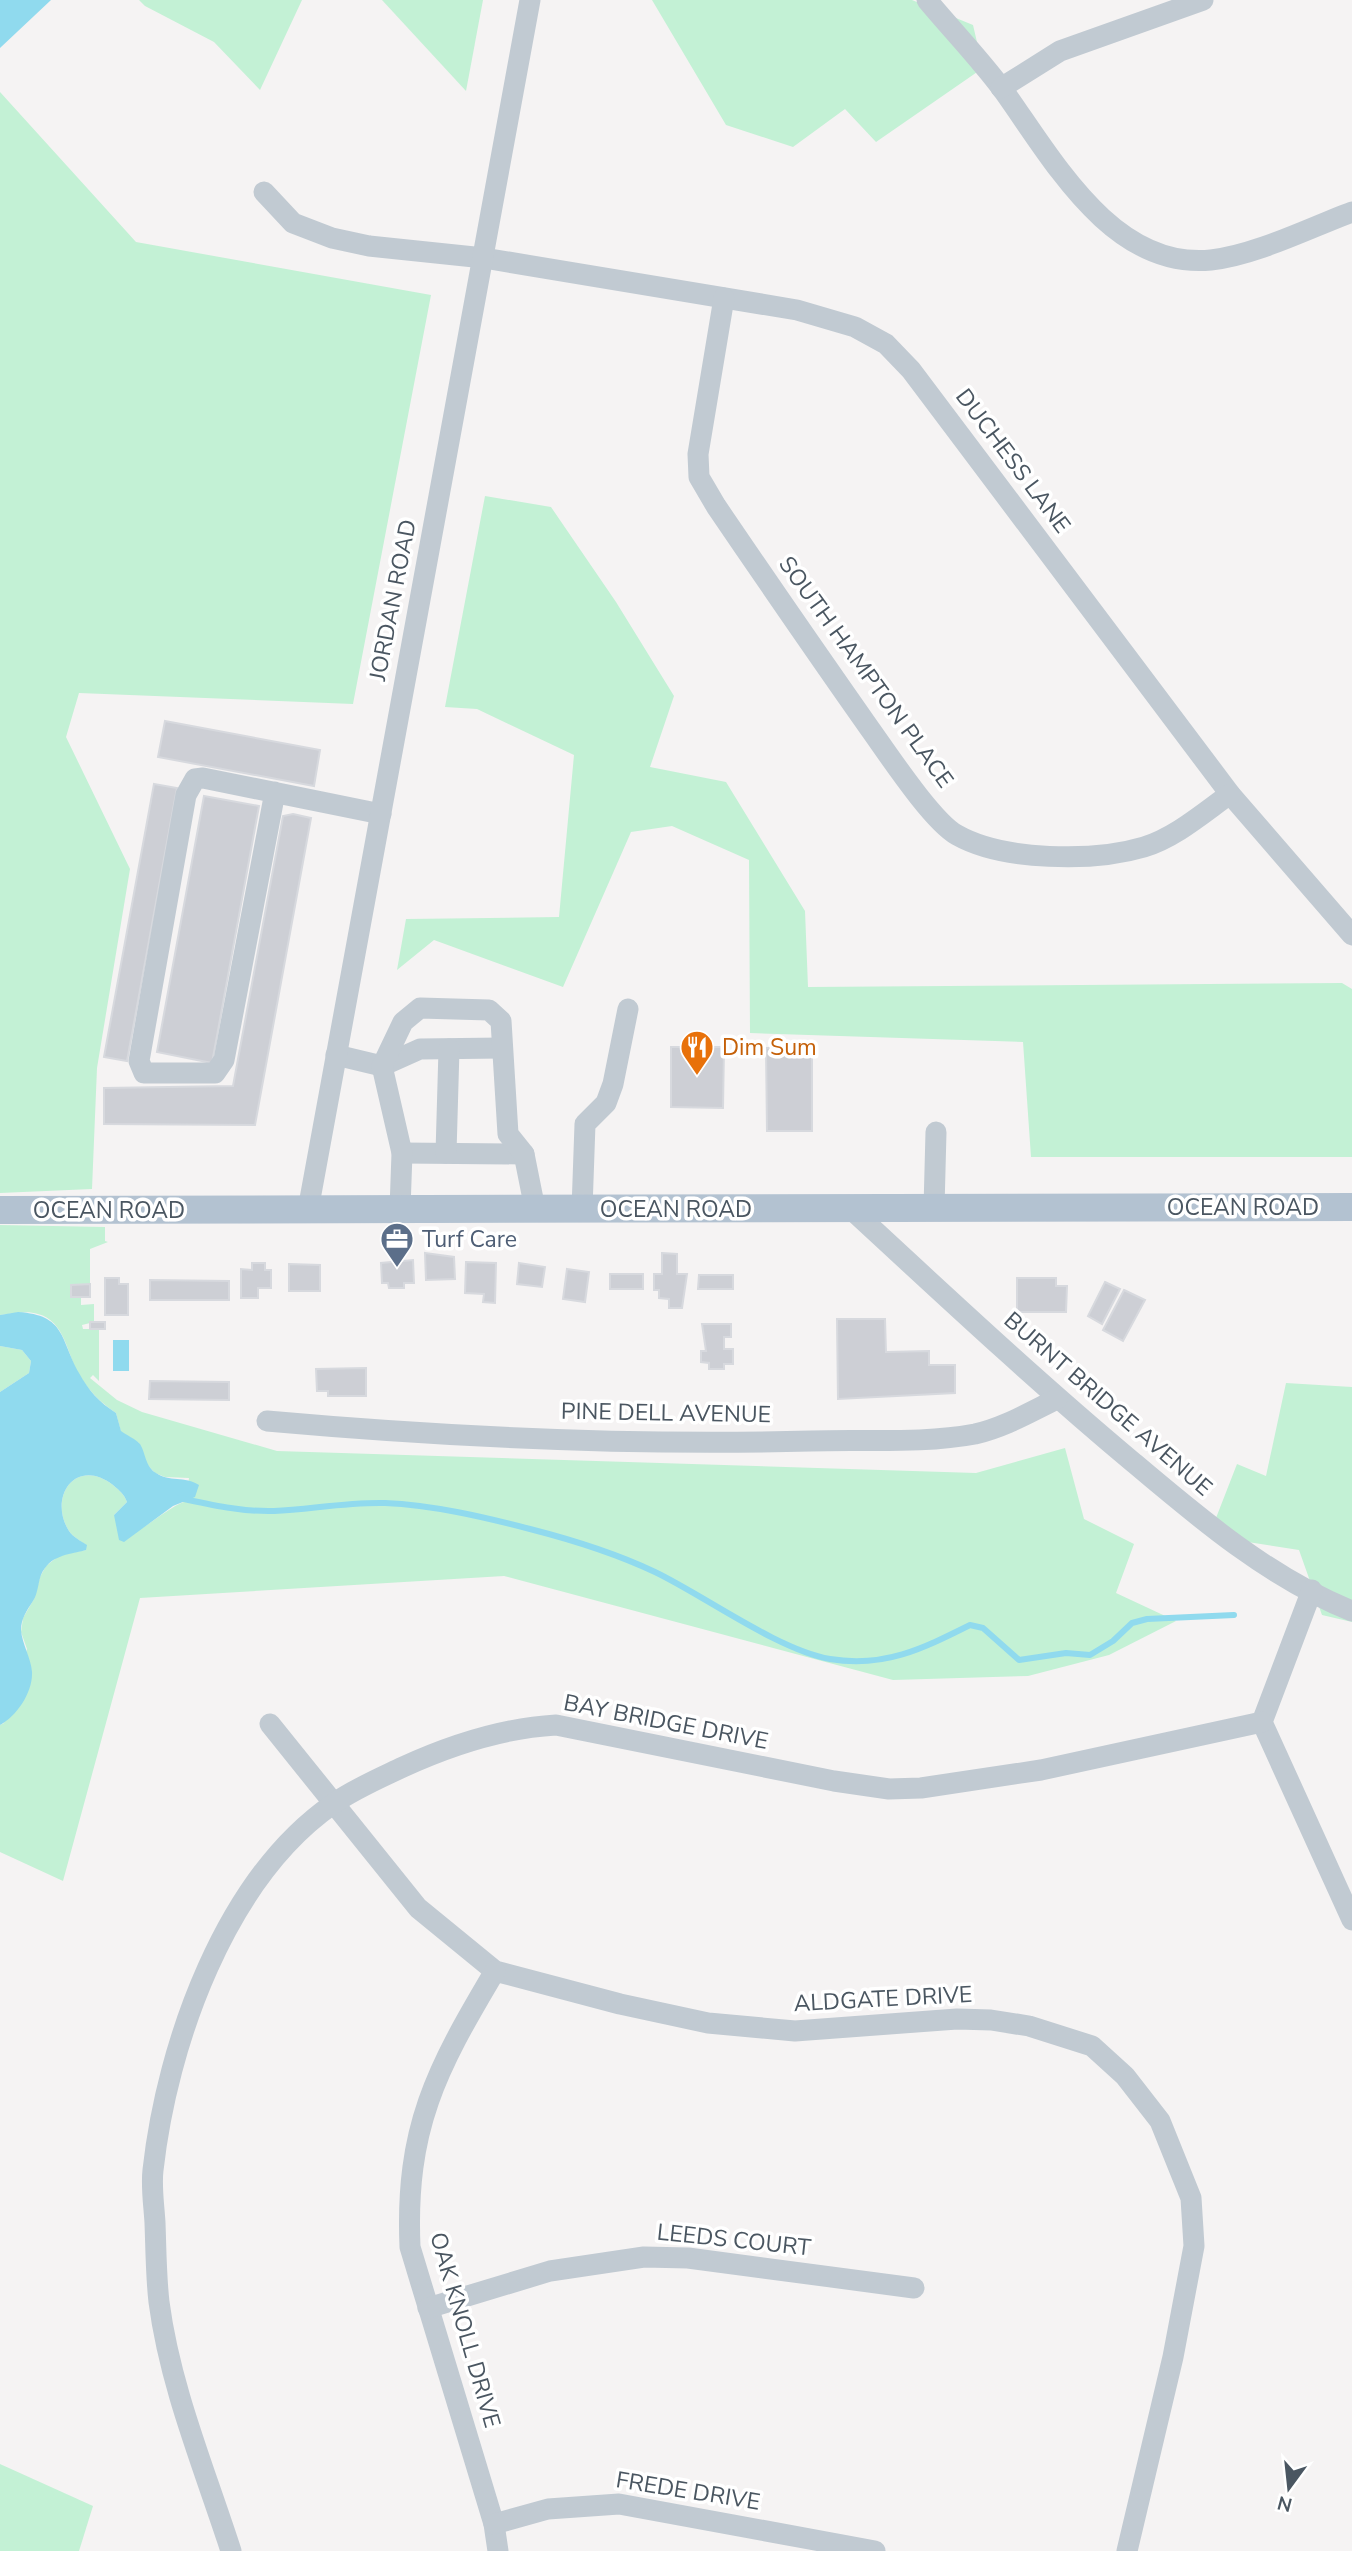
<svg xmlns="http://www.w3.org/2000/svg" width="1352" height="2551" font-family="'Nunito Sans',sans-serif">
	<rect width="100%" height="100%" fill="#f5f3f3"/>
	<g fill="#c3f1d5">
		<polygon points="139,0 302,0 260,90 214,42 145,6"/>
		<polygon points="382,0 483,0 466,91"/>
		<polygon points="652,0 912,0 973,25 983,68 876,142 845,109 793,147 726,125"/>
		<polygon points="0,92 136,242 431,295 353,704 79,693 66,737 130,869 97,1068 92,1189 0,1193"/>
		<polygon points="485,496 551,507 616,602 674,696 650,767 726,782 805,911 808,987 1342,983 1352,989 1352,1157 1031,1157 1023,1042 750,1033 749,860 672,826 631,832 563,987 434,940 397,970 406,919 559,917 574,755 477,709 445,707"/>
		<path d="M0 1225 105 1227V1241L108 1242 90 1249V1284L71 1297H81V1305L94 1304V1322L82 1325 83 1329H99V1381L93 1375 90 1378 117 1400 142 1412 277 1451 976 1473 1065 1448 1084 1519 1134 1544 1116 1593 1176 1621 1109 1655 1028 1676 893 1680 504 1576 140 1598 63 1881 0 1852V1725L4 1723 27 1649 21 1632 23 1618 34 1599 40 1577 46 1566 60 1555 86 1550V1545C81 1541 73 1537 69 1531 48 1498 75 1456 113 1485 120 1491 124 1494 127 1502L114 1515 128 1535C149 1527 165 1509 186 1501L189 1478 165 1477 155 1473 146 1463 139 1443 121 1432 116 1413C100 1402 90 1392 79 1375 67 1354 65 1321 38 1314 26 1310 12 1314 0 1315Z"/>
		<polygon points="0,1346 22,1350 31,1361 29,1373 0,1392"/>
		<polygon points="1286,1383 1352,1387 1352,1622 1322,1615 1299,1550 1209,1536 1237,1464 1266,1476"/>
		<polygon points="0,2464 93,2506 79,2551 0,2551"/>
	</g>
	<g fill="#90daee">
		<polygon points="0,0 51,0 0,48"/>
		<path d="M18 1312C66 1315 60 1339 79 1373 89 1391 99 1402 116 1413L121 1431C126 1435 136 1439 140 1444 146 1454 145 1466 156 1473 169 1482 185 1476 199 1485L195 1497 173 1506 124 1542 119 1540 114 1515 127 1502C124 1494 120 1491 113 1485 75 1456 48 1498 69 1531 73 1537 81 1541 87 1545L86 1550C67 1555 50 1555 41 1575 38 1583 38 1593 33 1601 27 1610 21 1619 21 1630 22 1644 31 1658 32 1672 33 1692 17 1716 0 1725V1392L29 1373 31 1361 22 1350 0 1346V1315Z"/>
		<rect x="113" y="1340" width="16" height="31"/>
	</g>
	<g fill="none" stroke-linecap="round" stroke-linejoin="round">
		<path stroke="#90daee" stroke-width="6" d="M180 1498C211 1505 243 1512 274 1511 312 1509 347 1502 385 1503 433 1505 484 1517 530 1529 573 1540 615 1553 655 1572 705 1596 778 1650 830 1659 884 1668 922 1649 970 1625L983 1628 1019 1660 1066 1653 1090 1655 1113 1641 1132 1623 1147 1619 1234 1615"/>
	</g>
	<g fill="#cdcfd5" stroke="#d7d9de" stroke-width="2">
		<polygon points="165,721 320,750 314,786 158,757"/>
		<polygon points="154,784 177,788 127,1061 104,1057"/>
		<polygon points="204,796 259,806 212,1063 157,1052"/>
		<polygon points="293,814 311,818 255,1125 104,1124 104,1088 233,1086 283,816"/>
		<polygon points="671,1047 724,1047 723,1108 671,1107"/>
		<polygon points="766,1048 812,1048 812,1131 767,1131"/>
		<polygon points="425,1253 454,1257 455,1279 426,1280"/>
		<polygon points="662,1253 677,1254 677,1274 687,1274 682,1308 669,1308 669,1299 659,1298 659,1290 654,1290 654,1274 662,1274"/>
		<polygon points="413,1260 414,1283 404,1283 404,1288 389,1288 388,1283 382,1283 381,1263"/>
		<polygon points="466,1262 496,1263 495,1303 483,1302 484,1294 465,1293"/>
		<polygon points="252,1263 265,1263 265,1270 271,1270 271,1288 258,1288 258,1298 241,1298 241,1269 252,1270"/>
		<polygon points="519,1263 545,1267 542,1287 517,1284"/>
		<polygon points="289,1264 320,1265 320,1291 289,1291"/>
		<polygon points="567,1269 589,1272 585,1302 563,1299"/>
		<rect x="610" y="1274" width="33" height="15"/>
		<polygon points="699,1275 733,1275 733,1289 698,1289"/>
		<polygon points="105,1278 119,1278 119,1284 128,1284 128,1315 105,1315"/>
		<polygon points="1017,1278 1056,1278 1056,1286 1067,1286 1066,1312 1017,1312"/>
		<polygon points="150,1280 229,1281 229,1300 150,1300"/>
		<polygon points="1105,1282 1120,1289 1102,1324 1088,1316"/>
		<polygon points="90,1284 90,1297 71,1297 71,1285"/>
		<polygon points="1124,1290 1145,1300 1123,1341 1103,1330"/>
		<polygon points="837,1319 885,1319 886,1352 929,1351 929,1365 955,1365 955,1393 838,1399"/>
		<rect x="90" y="1322" width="15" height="7"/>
		<polygon points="702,1324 731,1324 731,1337 724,1337 724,1349 733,1349 733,1364 724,1364 724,1369 709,1369 709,1363 701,1362 701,1351 706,1351"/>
		<polygon points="366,1368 366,1396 328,1396 328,1391 317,1391 316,1369"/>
		<polygon points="150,1381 229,1382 229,1400 149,1399"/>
	</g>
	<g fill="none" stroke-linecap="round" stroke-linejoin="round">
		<g stroke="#c1cad2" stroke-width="21">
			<path d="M927 0C952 30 980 59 1003 90 1052 158 1112 270 1211 260 1256 255 1309 228 1352 212"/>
			<polyline points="1001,88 1060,51 1203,0"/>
			<polyline points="264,192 293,223 332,238 369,246 484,258 797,310 855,327 886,344 911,370 1230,794 1352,935"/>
			<path d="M724 298 698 454 699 477 716 506C767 581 818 655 870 729 888 754 932 821 957 835 1003 861 1094 862 1144 847 1176 837 1203 813 1230 794"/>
			<polyline points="275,792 224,1060 215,1073 144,1073 139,1061 186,795 195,779 203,778 381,814"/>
			<polyline points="336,1055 382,1066 420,1049 502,1048"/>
			<polyline points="402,1153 524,1154"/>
			<polyline points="446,1153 449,1049"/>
			<path d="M850 1208C943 1294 1036 1381 1134 1463 1199 1518 1271 1579 1352 1611"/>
			<polyline points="934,1208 936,1132"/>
			<polyline points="400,1209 402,1153 382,1066 403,1022 420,1008 489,1010 501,1021 508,1134 524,1154 535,1209"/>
			<polyline points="582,1209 585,1124 606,1103 613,1084 628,1009"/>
			<polyline points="308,1210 530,0"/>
			<path d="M267 1421C447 1437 630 1446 811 1441 864 1439 923 1444 975 1434 1005 1427 1030 1412 1057 1399"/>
			<polyline points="1312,1590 1262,1722 1352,1920"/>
			<polyline points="270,1724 418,1908 495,1971 620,2004 708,2023 795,2031 957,2019 991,2020 1029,2026 1092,2046 1125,2076 1160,2121 1191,2198 1194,2246 1173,2357 1127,2551"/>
			<path d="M495 1971C436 2070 405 2128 410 2247L494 2524 498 2551"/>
			<polyline points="428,2308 550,2271 644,2257 688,2258 914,2288"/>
			<polyline points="494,2524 548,2509 619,2504 875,2551"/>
			<path d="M231 2551C205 2470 170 2387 159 2302 156 2276 156 2249 155 2223 154 2205 151 2187 153 2170 167 2044 225 1879 333 1804 354 1789 380 1778 403 1767 451 1745 503 1728 556 1725L834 1781 889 1789 921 1788 1041 1770 1262 1722"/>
		</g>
		<polyline stroke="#b3c2d1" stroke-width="28" points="0,1210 1352,1207"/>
	</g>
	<defs>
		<symbol id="restaurant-pin" viewBox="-11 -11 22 30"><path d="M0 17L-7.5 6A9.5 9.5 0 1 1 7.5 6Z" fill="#e8710a" stroke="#fff"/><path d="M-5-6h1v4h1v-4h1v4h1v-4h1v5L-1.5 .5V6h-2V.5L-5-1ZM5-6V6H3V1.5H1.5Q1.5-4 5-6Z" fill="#fff"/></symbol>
		<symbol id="office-pin" viewBox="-11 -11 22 30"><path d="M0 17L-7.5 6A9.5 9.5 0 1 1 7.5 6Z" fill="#5c6f8a" stroke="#fff"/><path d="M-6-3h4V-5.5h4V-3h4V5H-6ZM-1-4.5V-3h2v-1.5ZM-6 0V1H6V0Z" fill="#fff"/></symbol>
	</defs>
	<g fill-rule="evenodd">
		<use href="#restaurant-pin" x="678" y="1028" width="38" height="52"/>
		<use href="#office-pin" x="378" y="1220" width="38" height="52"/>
	</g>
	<g text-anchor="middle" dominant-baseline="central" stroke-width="7" stroke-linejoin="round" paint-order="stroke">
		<g font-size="23" fill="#4a5661" stroke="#fff">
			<text transform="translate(1013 461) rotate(53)">DUCHESS LANE</text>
			<text transform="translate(393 600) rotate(-79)">JORDAN ROAD</text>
			<text transform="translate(866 672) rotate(54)">SOUTH HAMPTON PLACE</text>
			<text x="1243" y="1207">OCEAN ROAD</text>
			<text x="676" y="1209">OCEAN ROAD</text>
			<text x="109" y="1210">OCEAN ROAD</text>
			<text transform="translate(1108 1404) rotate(41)">BURNT BRIDGE AVENUE</text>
			<text transform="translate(666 1413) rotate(1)">PINE DELL AVENUE</text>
			<text transform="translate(666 1722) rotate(11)">BAY BRIDGE DRIVE</text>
			<text transform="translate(883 1999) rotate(-3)">ALDGATE DRIVE</text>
			<text transform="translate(734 2240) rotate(6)">LEEDS COURT</text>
			<text transform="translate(465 2330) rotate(74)">OAK KNOLL DRIVE</text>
			<text transform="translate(688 2491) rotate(9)">FREDE DRIVE</text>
		</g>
		<g font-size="23" fill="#c56008" stroke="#fff" text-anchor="start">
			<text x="722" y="1047">Dim Sum</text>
		</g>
		<g font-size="23" fill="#4e5e75" stroke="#fff" text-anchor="start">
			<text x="422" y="1239">Turf Care</text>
		</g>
	</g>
	<g transform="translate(1289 2488) rotate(195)" stroke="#ffffff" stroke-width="5" paint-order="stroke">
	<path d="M0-5L12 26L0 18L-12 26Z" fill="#4a5661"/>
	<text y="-10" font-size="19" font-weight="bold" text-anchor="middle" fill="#4a5661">N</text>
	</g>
</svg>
